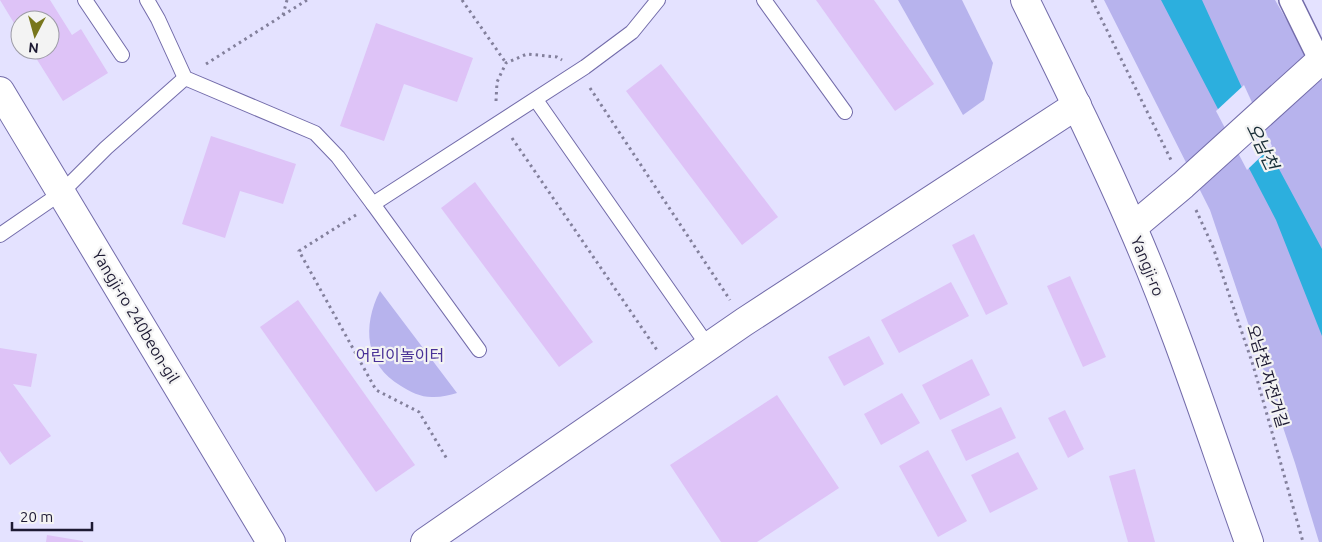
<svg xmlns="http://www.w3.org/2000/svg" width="1322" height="542" font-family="Ubuntu,'Noto Sans KR',sans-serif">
	<rect width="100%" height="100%" fill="#e4e2ff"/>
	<g fill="#b7b3ed">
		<polygon points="898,0 962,0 993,63 984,100 963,115"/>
		<polygon points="1104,0 1275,0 1322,81 1322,542 1319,542 1295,463 1210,210"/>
		<path d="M380 291 457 393C450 395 442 397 434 397 423 398 410 392 401 386 365 365 362 326 380 291Z"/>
	</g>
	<polygon fill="#2cafde" points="1161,0 1202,0 1279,169 1322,249 1322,336 1276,220"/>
	<polygon fill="#e4e2ff" points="1244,85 1272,146 1247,170 1216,111"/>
	<g fill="#dec3f7">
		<polygon points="0,0 50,0 72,35 81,29 108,73 63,101 31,50 50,50 50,20 20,20 20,33"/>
		<polygon points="816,0 874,0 934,84 895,111"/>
		<polygon points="376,23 473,58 457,102 404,84 384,141 340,126"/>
		<polygon points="661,64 778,217 742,245 626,91"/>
		<polygon points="211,136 296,164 283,204 240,191 225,238 182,224"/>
		<polygon points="475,182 593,342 559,367 441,208"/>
		<polygon points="974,234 1008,304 986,315 952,245"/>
		<polygon points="1070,276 1106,357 1083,367 1047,286"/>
		<polygon points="951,282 969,316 899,353 881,320"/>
		<polygon points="298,300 415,465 376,492 260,327"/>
		<polygon points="869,336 884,364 844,386 828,357"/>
		<polygon points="0,348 37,354 31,387 13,384 51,436 10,465 0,451"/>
		<polygon points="972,359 990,395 940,420 922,385"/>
		<polygon points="902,393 920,423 881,445 864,414"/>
		<polygon points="777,395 839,488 757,542 721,542 670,465"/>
		<polygon points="1001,407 1016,438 966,461 951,430"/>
		<polygon points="1065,410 1084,449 1068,458 1048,418"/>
		<polygon points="928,450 967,521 938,537 899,466"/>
		<polygon points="1018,452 1038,489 990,513 971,475"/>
		<polygon points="1135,469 1155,542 1128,542 1109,476"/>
		<polygon points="47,535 83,541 83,542 46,542"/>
	</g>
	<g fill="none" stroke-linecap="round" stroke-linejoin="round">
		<defs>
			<g id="service">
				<polyline points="85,0 122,55"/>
				<polyline points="147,0 158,19 185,78 315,133 338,157 373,204 585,67 632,32 658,0"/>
				<polyline points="764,0 845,112"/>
				<polyline points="536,100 708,346"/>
				<polyline points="373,204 479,350"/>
				<polyline points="0,235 61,193 106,148 185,78"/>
			</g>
			<polyline id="pedestrian" points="1290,0 1320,61"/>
			<g id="minor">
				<polyline points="0,91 271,542"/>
				<polyline points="1133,227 1183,185 1322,59"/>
				<polyline points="425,542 744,322 1077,105"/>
			</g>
			<path id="tertiary" d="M1025 0C1062 75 1099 149 1132 226 1177 329 1211 436 1249 542"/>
		</defs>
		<use href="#service" stroke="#736caa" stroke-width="16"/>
		<use href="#pedestrian" stroke="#736caa" stroke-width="24"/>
		<use href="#minor" stroke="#736caa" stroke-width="30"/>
		<use href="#tertiary" stroke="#736caa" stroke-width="30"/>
		<g stroke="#83809c" stroke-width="3" stroke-dasharray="2.5 4" stroke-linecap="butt">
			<polyline points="462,0 506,63"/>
			<polyline points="1092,0 1171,160"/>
			<polyline points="283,15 287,0"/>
			<polyline points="206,64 307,0"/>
			<polyline points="590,88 730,300"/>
			<polyline points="496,101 497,82 506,63 527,54 557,57 562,60"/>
			<polyline points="512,138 657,350"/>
			<polyline points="1196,210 1213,247 1253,365 1303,542"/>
			<polyline points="356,215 299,251 376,390 419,412 447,459"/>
		</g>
		<use href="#service" stroke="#fff" stroke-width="14"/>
		<use href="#pedestrian" stroke="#fff" stroke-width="21"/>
		<use href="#minor" stroke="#fff" stroke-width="28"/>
		<use href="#tertiary" stroke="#fff" stroke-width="28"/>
	</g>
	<g text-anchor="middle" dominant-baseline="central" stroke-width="4.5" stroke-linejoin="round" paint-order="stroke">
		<g font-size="16" fill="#1d1a33" stroke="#f3f3f3">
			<text transform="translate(1148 266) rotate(68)">Yangji-ro</text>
			<text transform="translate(136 316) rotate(59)">Yangji-ro 240beon-gil</text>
			<text transform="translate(1268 376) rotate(73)">오남천 자전거길</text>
		</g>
		<g font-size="16" fill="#493297" stroke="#f3f3f3">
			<text x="400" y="355">어린이놀이터</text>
		</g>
		<g font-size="18" font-style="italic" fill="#182d36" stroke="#f3f3f3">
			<text transform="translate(1263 146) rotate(64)">오남천</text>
		</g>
	</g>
	<g transform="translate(35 35) rotate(186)"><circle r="24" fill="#f3f3f3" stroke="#9d9ca6"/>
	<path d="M0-4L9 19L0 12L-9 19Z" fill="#78761c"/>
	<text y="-8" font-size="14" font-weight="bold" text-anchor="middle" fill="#1d1a33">N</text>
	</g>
	<path d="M12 522v8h80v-8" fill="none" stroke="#1d1a33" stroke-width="2.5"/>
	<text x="20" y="522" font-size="15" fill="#1d1a33" stroke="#f3f3f3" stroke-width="4" paint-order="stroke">20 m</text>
</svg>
